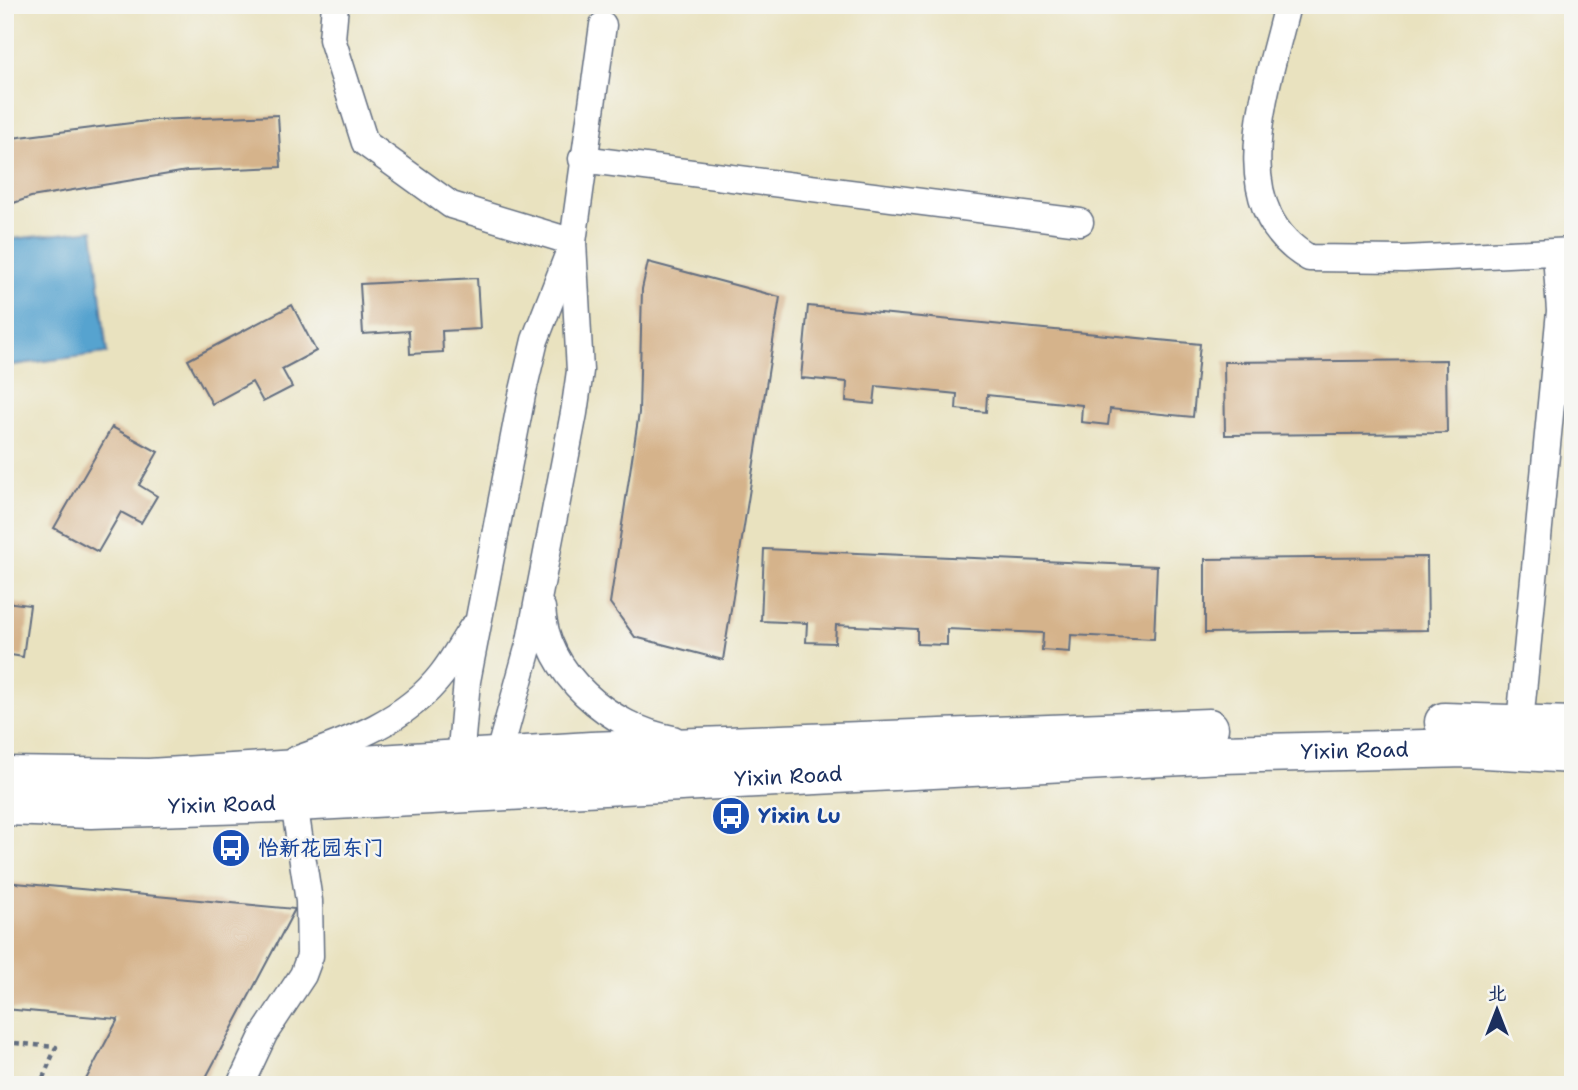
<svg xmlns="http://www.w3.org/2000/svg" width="1578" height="1090" font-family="'Shantell Sans','LXGW WenKai TC',sans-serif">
	<rect width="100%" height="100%" fill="#f6f6f2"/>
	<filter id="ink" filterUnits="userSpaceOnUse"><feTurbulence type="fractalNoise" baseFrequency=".0143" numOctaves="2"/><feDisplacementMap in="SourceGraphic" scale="14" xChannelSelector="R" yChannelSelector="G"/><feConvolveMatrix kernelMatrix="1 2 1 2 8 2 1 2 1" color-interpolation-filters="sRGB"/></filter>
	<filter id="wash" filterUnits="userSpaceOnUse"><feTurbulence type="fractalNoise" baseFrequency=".00686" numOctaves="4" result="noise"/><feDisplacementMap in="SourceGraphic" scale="28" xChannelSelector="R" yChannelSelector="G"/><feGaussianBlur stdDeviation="1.57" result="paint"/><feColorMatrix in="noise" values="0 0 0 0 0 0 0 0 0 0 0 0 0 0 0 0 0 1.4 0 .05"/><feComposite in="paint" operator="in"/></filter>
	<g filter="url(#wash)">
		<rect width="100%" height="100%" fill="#e9e2bf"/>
		<polygon fill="#57a3cf" stroke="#396996" stroke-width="2" points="93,230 107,353 5,366 5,240"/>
		<g id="blocks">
			<g fill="#d5b38b">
				<polygon points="278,115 281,167 187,171 31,197 5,206 5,141 12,138 155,120"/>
				<polygon points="648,262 780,297 723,660 635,637 610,603 639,413 642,289"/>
				<polygon points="477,278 480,329 442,331 443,352 410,354 409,331 363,334 360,284"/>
				<polygon points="292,305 316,351 282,369 292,387 263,402 252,382 212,404 188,360"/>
				<polygon points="808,306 1200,344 1193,417 1110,409 1108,425 1081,422 1082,405 987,395 986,412 956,409 957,394 876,386 874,404 846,401 847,382 801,378"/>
				<polygon points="1446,360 1447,433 1225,435 1224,362"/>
				<polygon points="112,427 158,452 139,485 157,496 141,523 121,512 98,552 54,528"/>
				<polygon points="764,549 1157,566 1154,639 1071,635 1070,652 1042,650 1043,633 947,629 947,645 917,644 917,629 836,625 835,643 806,642 807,623 761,621"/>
				<polygon points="1427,557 1428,630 1205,633 1205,559"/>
				<polygon points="5,602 30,605 23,657 5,654"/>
				<polygon points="5,882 295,909 202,1085 83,1085 118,1019 5,1009"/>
			</g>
		</g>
	</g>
	<g filter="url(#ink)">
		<use href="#blocks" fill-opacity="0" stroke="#636e80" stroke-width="2"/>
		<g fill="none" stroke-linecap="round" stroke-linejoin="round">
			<defs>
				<g id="minor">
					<polyline points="335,5 332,39 365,143 451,205 573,242"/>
					<path d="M1287 5C1269 83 1220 207 1309 258L1404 259 1573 251"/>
					<polyline points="582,159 1080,222"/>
					<path d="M542 608C546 674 610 728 673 739"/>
					<polyline points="1520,723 1560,311 1556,254"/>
					<path d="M295 760C349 741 406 721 442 674 453 660 462 643 472 628"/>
					<polyline points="492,770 498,757 530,641 574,413 580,371 573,242 603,25"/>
					<polyline points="468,773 460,760 467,681 522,395 535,340 570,250"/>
					<polyline points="240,1085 264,1034 303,975 310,956 309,901 294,803"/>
				</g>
				<g id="secondary">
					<polyline points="1444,722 1573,726"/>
					<polyline points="5,776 149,778 591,751 1209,728"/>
					<path id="s1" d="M5 806 91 809 277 803 1222 754 1466 748 1573 754"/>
				</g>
			</defs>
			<use href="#minor" stroke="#636e80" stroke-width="29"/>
			<use href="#secondary" stroke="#636e80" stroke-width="41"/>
			<polyline stroke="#636e80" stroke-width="4.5" stroke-dasharray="5 5" stroke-linecap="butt" points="5,1042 56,1047 40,1085"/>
			<use href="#minor" stroke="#fff" stroke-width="26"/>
			<use href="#secondary" stroke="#fff" stroke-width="38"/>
		</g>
	</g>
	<defs>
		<symbol id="bus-disc" viewBox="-11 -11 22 22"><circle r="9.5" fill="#1a4fb4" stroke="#f6f6f2"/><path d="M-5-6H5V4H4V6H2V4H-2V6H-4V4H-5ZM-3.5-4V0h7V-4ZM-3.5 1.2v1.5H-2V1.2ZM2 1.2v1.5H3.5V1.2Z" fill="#fff"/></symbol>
	</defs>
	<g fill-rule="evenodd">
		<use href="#bus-disc" x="709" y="794" width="44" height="44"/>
		<use href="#bus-disc" x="209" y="826" width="44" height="44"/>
	</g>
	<g text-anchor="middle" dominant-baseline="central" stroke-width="5" stroke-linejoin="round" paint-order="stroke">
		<g font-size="21" fill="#1b2f5e" stroke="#f6f6f2">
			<text stroke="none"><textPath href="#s1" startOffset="1351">Yixin Road</textPath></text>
			<text stroke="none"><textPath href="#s1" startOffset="784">Yixin Road</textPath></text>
			<text stroke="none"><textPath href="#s1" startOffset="217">Yixin Road</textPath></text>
		</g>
		<g font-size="21" font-weight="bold" fill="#164399" stroke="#f6f6f2" text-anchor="start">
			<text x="758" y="816">Yixin Lu</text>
			<text x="258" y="848">怡新花园东门</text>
		</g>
	</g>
	<rect width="1578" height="1090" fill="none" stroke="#f6f6f2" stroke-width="28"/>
	<g transform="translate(1497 1010)" stroke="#f6f6f2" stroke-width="5" paint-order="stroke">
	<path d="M0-5L12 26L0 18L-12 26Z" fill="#1b2f5e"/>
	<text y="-10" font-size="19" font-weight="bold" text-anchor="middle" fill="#1b2f5e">北</text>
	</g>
</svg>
